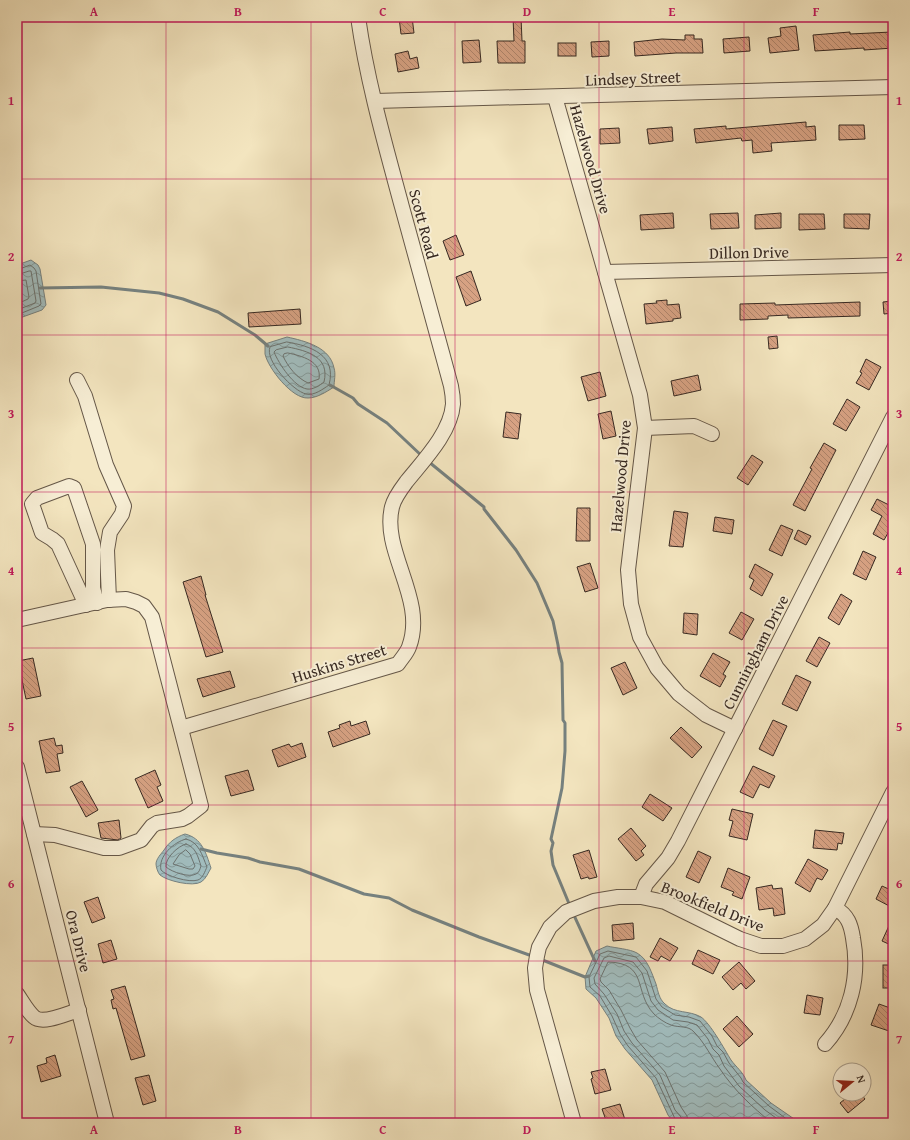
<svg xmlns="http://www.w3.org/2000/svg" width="910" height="1140" font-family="'Gentium Book Plus',serif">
	<defs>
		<pattern id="water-waves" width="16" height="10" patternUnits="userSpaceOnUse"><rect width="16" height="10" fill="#a1bcbd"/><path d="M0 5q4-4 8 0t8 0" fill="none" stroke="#849999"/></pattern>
		<pattern id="building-back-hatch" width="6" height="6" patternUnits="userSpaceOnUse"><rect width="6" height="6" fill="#d7a283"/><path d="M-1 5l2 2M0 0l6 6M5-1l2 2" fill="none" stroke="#af846b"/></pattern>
	</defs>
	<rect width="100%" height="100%" fill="#f3e5bf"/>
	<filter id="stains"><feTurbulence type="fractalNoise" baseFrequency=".005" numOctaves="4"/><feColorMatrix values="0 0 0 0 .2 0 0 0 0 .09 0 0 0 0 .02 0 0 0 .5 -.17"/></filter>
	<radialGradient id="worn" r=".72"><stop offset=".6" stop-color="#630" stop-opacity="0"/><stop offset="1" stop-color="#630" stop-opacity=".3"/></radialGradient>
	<g fill="url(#water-waves)" stroke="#76817f">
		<polygon points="31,260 38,265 40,269 46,305 42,310 17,319 17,267 20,264"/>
		<path d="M287 337C305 341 330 347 334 368 336 374 334 381 334 387 326 392 317 398 308 398 292 399 268 368 265 354 265 351 265 347 265 344Z"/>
		<path d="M185 834C202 838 206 853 211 868 208 873 206 879 201 882 193 887 167 881 160 875 158 873 156 867 156 864 156 859 161 854 164 850 169 842 176 837 185 834Z"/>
		<path d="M607 946C615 948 630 949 637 953 648 959 652 974 656 984 658 991 659 999 665 1004 675 1014 689 1010 701 1017 710 1023 725 1050 731 1060 736 1067 743 1072 746 1080L771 1103 800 1123H674L668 1115 652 1080 625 1049 616 1036 609 1018 596 998 586 989 585 977 596 951Z"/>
	</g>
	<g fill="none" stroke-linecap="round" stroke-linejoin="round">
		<g stroke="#6c726f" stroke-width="1">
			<polyline points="17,270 30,265 34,268 36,271 41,304 39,306 17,315"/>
			<polyline points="17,275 29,271 31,271 36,301 35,303 17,310"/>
			<polyline points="17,281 26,280 29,297 28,299 17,304"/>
			<path d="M287 342C311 346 337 355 329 385 323 389 314 396 306 394 293 391 264 360 270 347Z"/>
			<path d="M288 347C308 351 330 357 324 382 320 385 313 390 307 389 294 387 279 364 274 352L276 350Z"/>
			<path d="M288 353C302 356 322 361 319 379L308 383C297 378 288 367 283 356L284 354Z"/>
			<path d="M186 839C199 842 202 855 207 867 205 871 203 878 198 880 189 883 166 876 161 870 158 856 174 842 186 839Z"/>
			<path d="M186 844C196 847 198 857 201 866 200 869 199 873 196 874 189 878 172 872 166 867 165 858 178 846 186 844Z"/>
			<polygon points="186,850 190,854 195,866 193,869 189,869 173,864 179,855"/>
			<polyline points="677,1123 656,1078 628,1046 620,1034 612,1016 600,996 590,987 589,977 600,954 608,951 636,957 647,971 656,999 662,1007 675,1015 689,1017 700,1021 712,1036 717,1046 723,1052 729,1063 741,1078 743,1082 769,1106 792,1123"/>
			<polyline points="682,1123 681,1117 675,1110 660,1075 632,1043 624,1031 617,1014 604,994 595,984 594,978 604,958 609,956 633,962 642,973 651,1001 658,1010 673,1020 688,1022 697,1025 708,1039 713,1049 719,1055 724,1066 739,1086 765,1110 783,1123"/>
			<path d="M688 1123 687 1116 681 1107 665 1072 637 1040 630 1028 621 1010 609 990 601 982 600 979 608 962C649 963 633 992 654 1014 658 1018 665 1023 671 1025 679 1028 688 1025 694 1032 705 1043 711 1057 720 1069 734 1090 752 1107 772 1123"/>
		</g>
		<g stroke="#76817f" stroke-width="3">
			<polyline points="40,288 101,287 159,293 183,299 218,312 255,335 268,346"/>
			<polyline points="330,385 353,398 358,404 387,423 423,457"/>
			<polyline points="429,462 484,507 484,509 516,550 537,583 553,621 558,645 559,652 562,663 563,720 565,723 565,751 562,788 551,839 553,843 551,851 553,865 570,906"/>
			<polyline points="201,849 217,853 248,858 260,862 299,869 364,894 389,898 412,910 479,937 532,956"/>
			<polyline points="573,913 595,961"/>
			<polyline points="540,959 585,977 589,976"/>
		</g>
	</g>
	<g fill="url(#building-back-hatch)" stroke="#362821">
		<polygon points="399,17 412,17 414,33 401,34"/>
		<polygon points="513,17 521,17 522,41 525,41 525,63 498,63 497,41 514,41"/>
		<polygon points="796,26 799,50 770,53 768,38 781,36 780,28"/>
		<polygon points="850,32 850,34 892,32 893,48 864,50 864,48 815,51 813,35"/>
		<polygon points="685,35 694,35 694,39 702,39 703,53 676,53 635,56 634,42 662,39 685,40"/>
		<polygon points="749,37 750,51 724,53 723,39"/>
		<polygon points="479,40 481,62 463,63 462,41"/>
		<polygon points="609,41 609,56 592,57 591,42"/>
		<rect x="558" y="43" width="18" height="13"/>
		<polygon points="408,51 410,59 417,57 419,68 398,72 395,54"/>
		<polygon points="806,122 806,127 815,126 816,140 771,143 772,151 753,153 752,140 742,141 741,138 696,143 694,129 726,126 726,129"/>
		<polygon points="839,125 864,125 865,139 839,140"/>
		<polygon points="672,127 673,141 649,144 647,129"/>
		<polygon points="619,128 620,143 600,144 600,129"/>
		<polygon points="673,213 674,228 641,230 640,215"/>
		<polygon points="738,213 739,228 711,229 710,214"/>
		<polygon points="781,213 781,228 755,229 755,215"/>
		<polygon points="799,214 824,214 825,229 799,230"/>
		<polygon points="844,214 870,214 869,229 844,228"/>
		<polygon points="456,235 464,255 450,260 443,241"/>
		<polygon points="471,271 481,300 466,306 456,277"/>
		<polygon points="667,300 667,305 679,304 681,318 673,319 673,321 646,324 644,304 657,303 656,301"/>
		<polygon points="893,301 893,313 884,314 883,302"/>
		<polygon points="860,302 860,316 788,318 788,315 768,316 768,319 740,320 740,304 775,303 775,305"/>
		<polygon points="300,309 301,324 249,327 248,313"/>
		<polygon points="777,336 778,348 769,349 768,337"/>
		<polygon points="866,359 881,367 869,390 856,383 862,373 860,372"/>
		<polygon points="600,372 606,396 588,401 581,377"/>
		<polygon points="698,375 701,390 674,396 671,381"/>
		<polygon points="847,399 860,407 846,431 833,424"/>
		<polygon points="611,411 616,436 603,439 598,414"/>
		<polygon points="506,412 521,414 518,439 503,437"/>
		<polygon points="824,443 836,450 805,511 793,505 812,469 810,468"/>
		<polygon points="752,455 763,462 748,485 737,478"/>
		<polygon points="877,499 893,507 893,524 884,540 873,534 882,516 871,510"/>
		<polygon points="577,508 590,508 590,541 576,541"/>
		<polygon points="674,511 688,513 683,547 669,546"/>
		<polygon points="715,517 734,520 732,534 713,531"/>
		<polygon points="781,525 793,530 782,556 769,550"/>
		<polygon points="798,530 811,536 806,545 794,539"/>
		<polygon points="863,551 876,557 866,580 853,574"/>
		<polygon points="590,563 598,588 585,592 577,567"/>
		<polygon points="755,564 773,574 762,596 750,589 754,580 749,577"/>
		<polygon points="201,576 206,595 205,595 223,652 206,657 183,582"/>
		<polygon points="841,594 852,601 839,625 828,618"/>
		<polygon points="741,612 754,619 742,640 729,633"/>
		<polygon points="684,613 698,614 697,635 683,633"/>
		<polygon points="819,637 830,643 817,667 806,661"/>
		<polygon points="713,653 730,662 723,674 726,676 720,687 700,676"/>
		<polygon points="33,658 41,696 26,699 18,661"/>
		<polygon points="625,662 637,688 623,695 611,668"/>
		<polygon points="230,671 235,687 203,697 197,679"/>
		<polygon points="796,675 811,682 797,711 782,704"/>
		<polygon points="773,720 787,726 773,756 759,749"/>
		<polygon points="350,721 351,726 366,721 370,734 333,747 328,732 340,728 339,725"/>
		<polygon points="681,727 702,747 692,758 670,738"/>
		<polygon points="54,738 56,746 62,745 63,753 57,754 60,771 46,773 39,741"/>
		<polygon points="302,743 306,757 278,767 272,750 289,744 291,747"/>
		<polygon points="753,766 775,776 769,788 760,784 753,798 740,792"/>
		<polygon points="155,770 161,785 157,787 163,801 148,808 135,779"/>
		<polygon points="248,770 254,790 231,796 225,776"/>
		<polygon points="82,781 98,810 86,817 70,787"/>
		<polygon points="650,794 672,808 663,821 642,807"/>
		<polygon points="732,809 753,814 747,840 729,836 733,821 729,820"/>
		<polygon points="119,820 121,838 118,840 101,838 98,823"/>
		<polygon points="631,828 646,846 641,851 644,855 636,861 618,839"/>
		<polygon points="815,830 844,833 842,844 838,843 837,850 813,848"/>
		<polygon points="589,850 597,877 589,879 588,877 581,879 573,855"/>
		<polygon points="698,851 711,857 699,883 686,877"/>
		<polygon points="808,859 828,870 822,880 817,878 810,892 795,883"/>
		<polygon points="728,868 750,877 742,899 732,895 734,892 721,887"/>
		<polygon points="772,885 773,889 782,888 785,914 774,916 773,908 759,910 756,888"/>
		<polygon points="882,886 893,891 893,908 876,899"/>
		<polygon points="98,897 105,918 92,923 84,902"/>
		<polygon points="893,917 893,946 882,941"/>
		<polygon points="633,923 634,939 613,941 612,925"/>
		<polygon points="660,938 678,948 670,961 661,956 658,961 650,957"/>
		<polygon points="111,940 117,959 103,963 98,944"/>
		<polygon points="698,950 720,960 713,974 692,964"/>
		<polygon points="739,962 755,981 746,989 741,983 733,990 722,977"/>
		<rect x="883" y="965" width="10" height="23"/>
		<polygon points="125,986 145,1056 131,1060 116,1008 113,1009 111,1000 114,999 111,990"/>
		<polygon points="807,995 823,998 820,1015 804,1013"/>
		<polygon points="879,1004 893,1009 893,1018 889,1031 871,1025"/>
		<polygon points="737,1016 753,1034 739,1047 723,1029"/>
		<polygon points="55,1055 61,1076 41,1082 37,1066 47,1063 46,1058"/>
		<polygon points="605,1069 611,1090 595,1094 591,1079 593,1078 591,1072"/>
		<polygon points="149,1075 156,1101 143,1105 135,1078"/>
		<polygon points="841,1094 861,1094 865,1099 848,1113 840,1103 845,1099"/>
		<polygon points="620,1104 626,1123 607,1123 602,1109"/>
	</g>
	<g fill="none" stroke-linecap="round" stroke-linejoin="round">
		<defs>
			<g id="minor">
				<polyline points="555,97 640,395 645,428 628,570 631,604 640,637 657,668 679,694 706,715 735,729"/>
				<polyline points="375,101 893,87"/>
				<polyline points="605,272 893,265"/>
				<polyline points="77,380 85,396 106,465 124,506 122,514 110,532 107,550 109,600"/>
				<polyline points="645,428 694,426 712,434"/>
				<polyline points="86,605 58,544 52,539 42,533 32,504 37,498 69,486 74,488 93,544 93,588 97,603"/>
				<polyline points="17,620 107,600 126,599 136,602 144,606 152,617 201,806 188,816 182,819 157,823 152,826 141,840 119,848 104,848 55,835 34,834"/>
				<path d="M181 728 398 664C401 659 407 653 409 647 427 599 381 552 392 507 394 498 401 489 407 481 424 460 451 432 453 404 453 398 452 391 451 386 435 326 418 266 402 207 385 144 367 81 358 17"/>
				<polyline points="17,767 107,1123"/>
				<polyline points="641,897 646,884 668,858 678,841 893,417"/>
				<path d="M17 994C22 1001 27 1011 34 1017 43 1025 68 1013 79 1010"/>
				<path d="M825 1044C851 1015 860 976 853 938 851 925 848 915 835 908"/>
				<polyline points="574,1123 537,990 535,968 537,956 539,947 550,927 566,912 594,901 618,897 641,897 665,902 740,939 761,946 783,946 805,939 823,925 835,908 893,792"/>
			</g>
		</defs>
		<use href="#minor" stroke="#655748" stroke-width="16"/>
		<use href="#minor" stroke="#f7eed5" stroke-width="14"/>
	</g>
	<path fill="none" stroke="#c2185b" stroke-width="1" stroke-opacity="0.55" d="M166 17V1123M311 17V1123M455 17V1123M599 17V1123M744 17V1123M17 179H893M17 335H893M17 492H893M17 648H893M17 805H893M17 961H893"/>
	<g text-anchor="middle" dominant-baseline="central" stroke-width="4" stroke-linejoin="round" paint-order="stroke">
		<g font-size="16" fill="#362821" stroke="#f7eed5">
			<text transform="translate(633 78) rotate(-2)">Lindsey Street</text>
			<text transform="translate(591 159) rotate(74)">Hazelwood Drive</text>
			<text transform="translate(424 224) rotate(75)">Scott Road</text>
			<text transform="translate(749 252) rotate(-1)">Dillon Drive</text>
			<text transform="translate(620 476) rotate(-85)">Hazelwood Drive</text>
			<text transform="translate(755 652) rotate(-63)">Cunningham Drive</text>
			<text transform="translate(339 663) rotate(-17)">Huskins Street</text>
			<text transform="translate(713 906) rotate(22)">Brookfield Drive</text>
			<text transform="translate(79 941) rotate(76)">Ora Drive</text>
		</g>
	</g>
	<rect width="910" height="1140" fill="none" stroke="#f3e5bf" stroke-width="44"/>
	<g transform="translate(852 1082) rotate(72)"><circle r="19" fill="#f7eed5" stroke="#aa9f8d"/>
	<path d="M0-3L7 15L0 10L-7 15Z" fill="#8f2418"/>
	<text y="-6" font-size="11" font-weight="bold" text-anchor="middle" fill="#362821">N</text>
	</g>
	<rect x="22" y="22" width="866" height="1096" fill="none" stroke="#c2185b" stroke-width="1.5"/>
	<g font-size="13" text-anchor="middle" font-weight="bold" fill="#c2185b">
		<text x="94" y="16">A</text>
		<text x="238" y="16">B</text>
		<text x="383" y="16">C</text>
		<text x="527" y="16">D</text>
		<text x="672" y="16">E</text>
		<text x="816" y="16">F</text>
		<text x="11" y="105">1</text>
		<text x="899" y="105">1</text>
		<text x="11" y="261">2</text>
		<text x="899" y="261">2</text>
		<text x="11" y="418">3</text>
		<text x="899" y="418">3</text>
		<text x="11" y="575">4</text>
		<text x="899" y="575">4</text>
		<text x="11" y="731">5</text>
		<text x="899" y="731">5</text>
		<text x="11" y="888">6</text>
		<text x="899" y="888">6</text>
		<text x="11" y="1044">7</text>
		<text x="899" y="1044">7</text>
		<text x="94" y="1134">A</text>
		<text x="238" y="1134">B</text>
		<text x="383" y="1134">C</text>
		<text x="527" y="1134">D</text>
		<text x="672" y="1134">E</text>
		<text x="816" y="1134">F</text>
	</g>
	<rect width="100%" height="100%" filter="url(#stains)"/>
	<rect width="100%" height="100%" fill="url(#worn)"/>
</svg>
